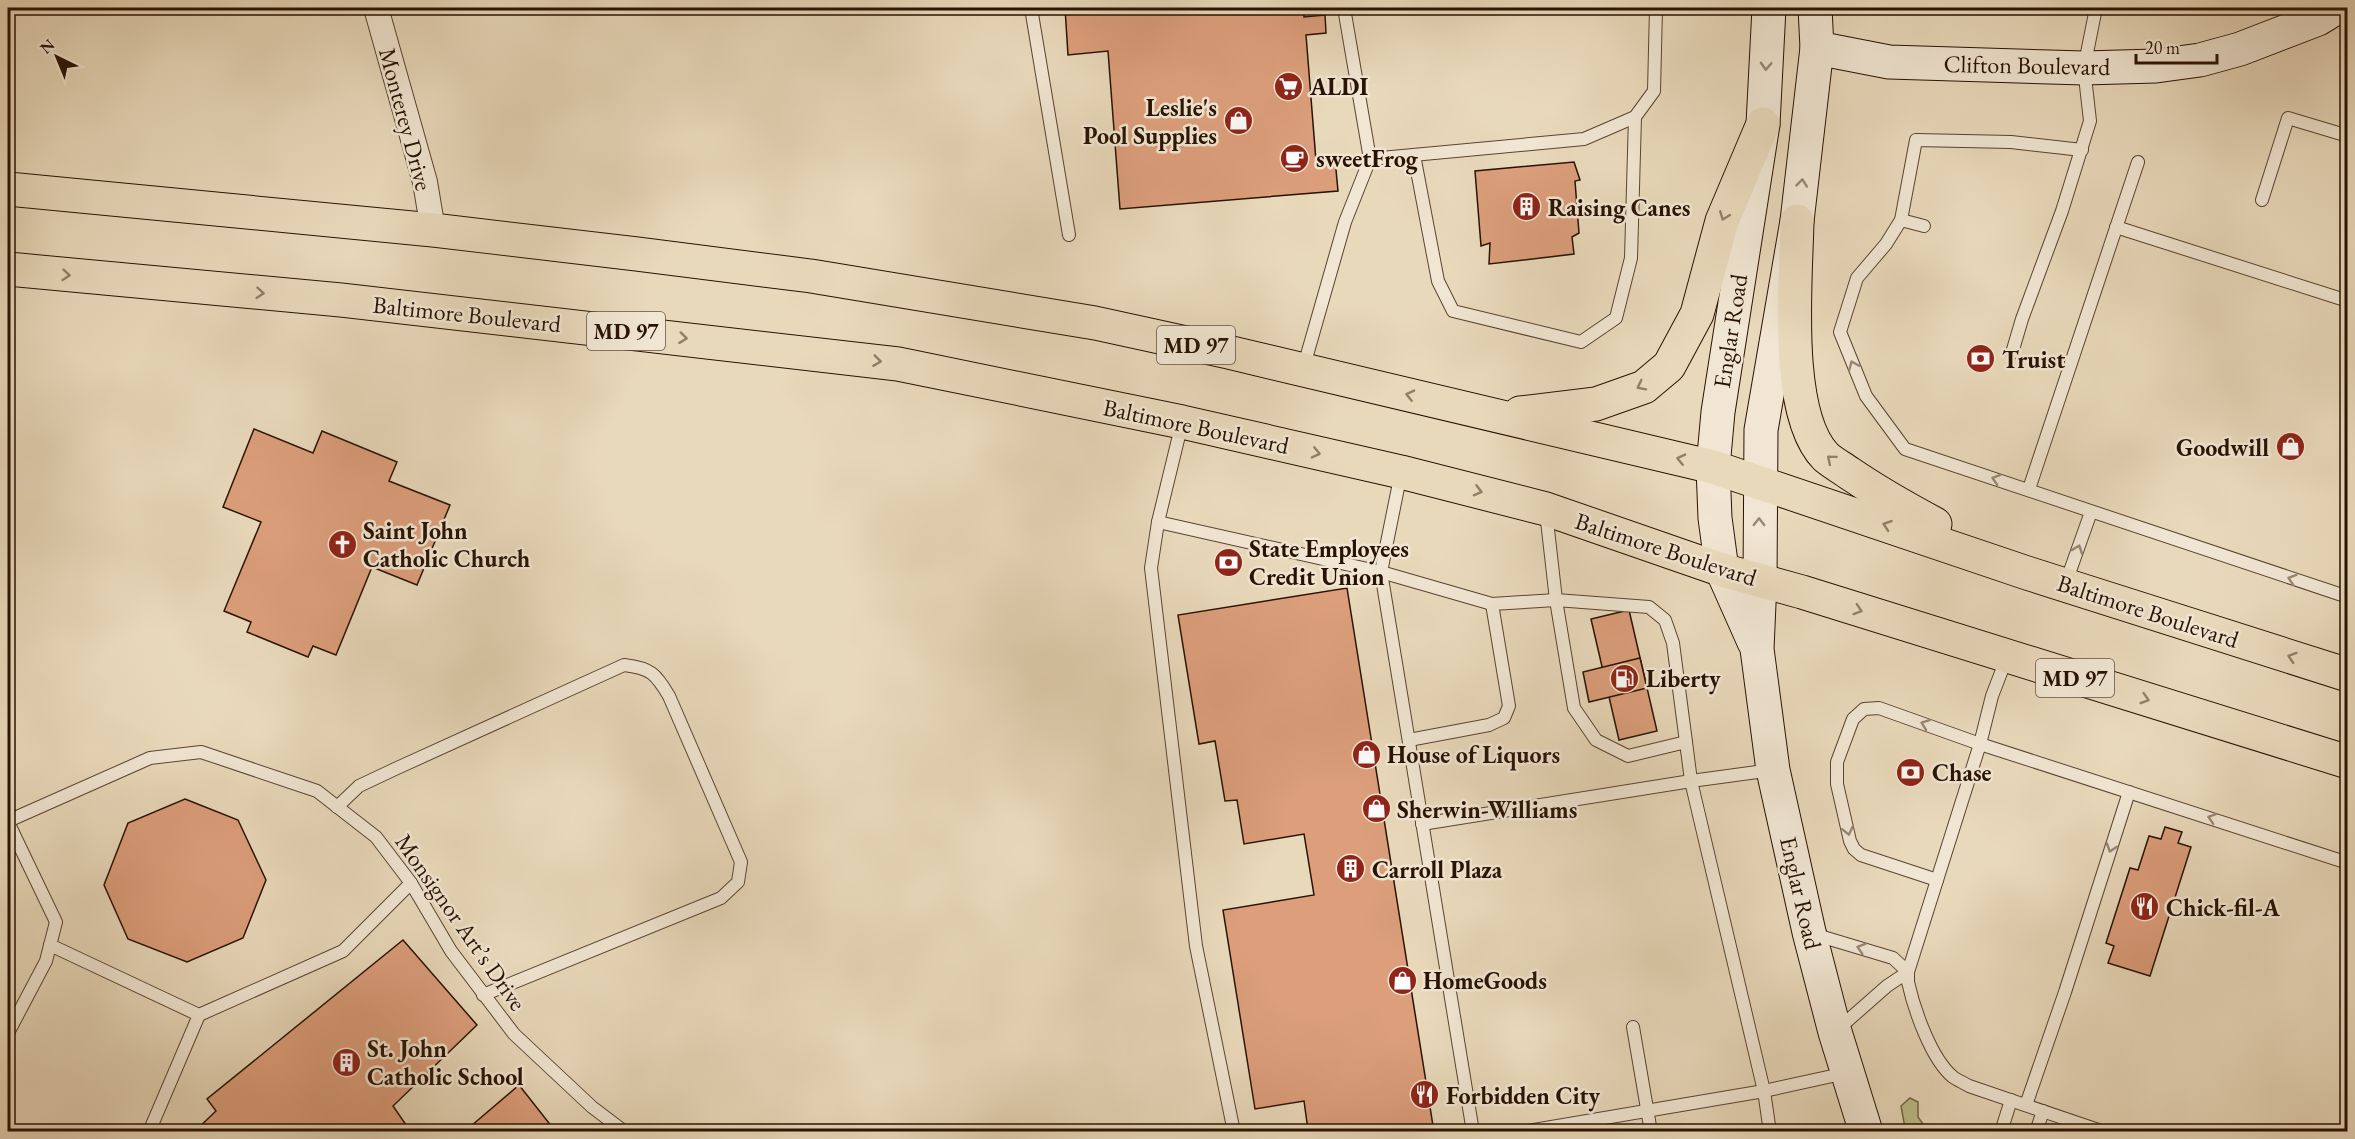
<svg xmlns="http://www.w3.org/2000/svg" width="2355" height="1139" font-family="'EB Garamond',serif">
	<rect width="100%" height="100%" fill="#e9d9bb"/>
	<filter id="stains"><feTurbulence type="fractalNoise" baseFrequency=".00333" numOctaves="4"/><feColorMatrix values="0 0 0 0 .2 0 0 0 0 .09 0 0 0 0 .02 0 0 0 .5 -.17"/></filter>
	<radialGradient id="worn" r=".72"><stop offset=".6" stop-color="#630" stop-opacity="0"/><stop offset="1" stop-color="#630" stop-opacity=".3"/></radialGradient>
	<polygon fill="#bebd8b" stroke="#736847" stroke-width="1.5" points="1910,1098 1918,1102 1918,1117 1928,1131 1907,1131 1905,1128 1901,1106"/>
	<g fill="#dc9e7b" stroke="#281203" stroke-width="1.5">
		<polygon points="1065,8 1304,8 1304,17 1325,15 1326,33 1306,35 1316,161 1335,159 1338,191 1120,209 1108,51 1068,55"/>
		<polygon points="1574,162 1580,180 1575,181 1579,233 1572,237 1574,254 1489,264 1490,243 1481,246 1475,171"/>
		<polygon points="254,429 313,453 322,431 397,462 389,481 450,505 417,585 372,567 336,655 313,646 308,657 247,632 251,622 224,611 261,522 223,507"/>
		<polygon points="1222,554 1238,559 1234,570 1219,565"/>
		<polygon points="1347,588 1434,1132 1299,1132 1308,1130 1304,1101 1255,1109 1223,910 1314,895 1304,834 1244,844 1237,800 1225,801 1215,741 1199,744 1178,615"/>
		<polygon points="1629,610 1657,731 1619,740 1591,619"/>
		<polygon points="1640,658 1647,688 1589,702 1583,672"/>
		<polygon points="185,799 238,820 266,880 243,938 187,962 128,939 104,885 128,823"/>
		<polygon points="2165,827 2182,832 2178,843 2191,847 2150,976 2108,963 2114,946 2106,943 2130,868 2138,870 2149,836 2161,839"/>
		<polygon points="403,940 477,1025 393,1106 411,1132 194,1132 216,1111 207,1099"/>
		<polygon points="519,1085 556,1132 464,1132"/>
	</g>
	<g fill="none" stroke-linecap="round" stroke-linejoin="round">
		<defs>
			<g id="lane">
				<polyline points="1031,8 1069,235"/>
				<polyline points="2082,150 2011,142 1916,140 1901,220 1886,244 1857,278 1840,332 1866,396 1905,449 2348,597"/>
				<polyline points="1414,155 1438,281 1453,311 1581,342 1616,318 1631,258 1635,117"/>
				<polyline points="1370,159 1584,139 1635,117 1654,91 1656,8"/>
				<polyline points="2262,200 2288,118 2348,136"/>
				<polyline points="1901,220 1924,226"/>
				<polyline points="2116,227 2348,301"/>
				<polyline points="2012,353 2022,319 2062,211 2090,121 2084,68 2096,8"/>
				<polyline points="1303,369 1345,222 1370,159 1344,8"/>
				<polyline points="1182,423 1158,522 1151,568 1196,946 1234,1132"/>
				<polyline points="1401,473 1381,572 1473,1132"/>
				<polyline points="2029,489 2138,162"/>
				<polyline points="1158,522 1381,572 1492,604 1556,600 1649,607 1665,620 1673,643 1686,742"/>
				<polyline points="2065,585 2091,512"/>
				<path d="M2007 657 1992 696 1980 744 1908 972V982C1914 1009 1931 1059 1953 1077 1957 1080 1964 1083 1969 1086L2104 1132"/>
				<polyline points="1409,740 1489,725 1504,718 1509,706 1492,604"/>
				<path d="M337 807 359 786 395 769 624 665C651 668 656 674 669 696L741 862 738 882 721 898 483 995"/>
				<polyline points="8,821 150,758 201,752 317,791 376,837 411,883 451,951 514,1034 592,1107 625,1132"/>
				<polyline points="8,822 56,922 46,961 8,1033"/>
				<polyline points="1422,824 1691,781 1686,742 1628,756 1596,740 1574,708 1556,600 1546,512"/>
				<polyline points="1937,880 1861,855 1854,849 1850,841 1837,784 1837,762 1853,719 1864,709 1879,708 1980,744 2348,863"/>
				<polyline points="1813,934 1893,958 1908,972"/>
				<polyline points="50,945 199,1015"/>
				<polyline points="1633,1027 1651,1132"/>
				<polyline points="1837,1030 1887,986 1908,972"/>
				<polyline points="2026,1105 2065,992 2129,792"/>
				<polyline points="149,1132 199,1015 343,951 411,883"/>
				<polyline points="1522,1132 1764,1091 1846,1073"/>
				<polyline points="1770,1132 1764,1091 1691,781 1772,770"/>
				<polyline points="2001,1132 2011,1100"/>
				<polyline points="2036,1132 2043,1111"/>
			</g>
			<polyline id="street" points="376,8 425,182 433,230"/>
			<g id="secondary">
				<polyline points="1815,8 1817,48 1797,221 1761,430 1760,581 1757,649 1773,770 1809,932 1835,1032 1866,1132"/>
				<polyline points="1817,48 1889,62 2084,68 2156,66 2200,60 2240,49 2318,19 2336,8"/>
				<polyline points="1754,642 1722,570 1715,518 1713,467 1718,412 1763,124 1769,8"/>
			</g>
			<g id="highway">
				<polyline points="8,189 433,230 637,254 811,276 1095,323 1228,352 1713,467 2027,573 2348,675"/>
				<path d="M1797 221C1796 279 1783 414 1826 457 1833 463 1842 468 1849 473 1877 492 1905 508 1935 524"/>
				<polyline points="8,269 341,300 898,364 1182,422 1401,472 1546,509 1722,570 1802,592 2348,762"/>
				<polyline points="1520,413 1596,404 1644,387 1669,366 1697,314 1722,221 1763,124"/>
			</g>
		</defs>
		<use href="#lane" stroke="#584431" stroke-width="14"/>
		<use href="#street" stroke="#584431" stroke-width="26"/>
		<use href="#secondary" stroke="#281203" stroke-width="35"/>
		<use href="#highway" stroke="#281203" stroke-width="35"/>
		<use href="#lane" stroke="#f1e6d3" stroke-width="12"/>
		<use href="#street" stroke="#f1e6d3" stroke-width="24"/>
		<use href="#secondary" stroke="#f1e6d3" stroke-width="33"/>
		<use href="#highway" stroke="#e9d9bb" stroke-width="33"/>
	</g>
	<defs><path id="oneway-chevron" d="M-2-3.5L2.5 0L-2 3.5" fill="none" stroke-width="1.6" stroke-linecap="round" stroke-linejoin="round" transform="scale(1.5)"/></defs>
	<g stroke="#978775">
		<use href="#oneway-chevron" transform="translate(1766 66) rotate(93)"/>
		<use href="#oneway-chevron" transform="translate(1802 183) rotate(-84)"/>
		<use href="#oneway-chevron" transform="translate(1853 365) rotate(-113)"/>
		<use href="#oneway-chevron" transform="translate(1996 479) rotate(-162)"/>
		<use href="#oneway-chevron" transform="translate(1759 522) rotate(-89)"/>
		<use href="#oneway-chevron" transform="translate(2078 549) rotate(-70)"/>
		<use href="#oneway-chevron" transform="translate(2292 579) rotate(-162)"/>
		<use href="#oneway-chevron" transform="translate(1925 724) rotate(-160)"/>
		<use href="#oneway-chevron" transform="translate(2212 818) rotate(-162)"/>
		<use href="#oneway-chevron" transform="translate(1848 831) rotate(77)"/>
		<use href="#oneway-chevron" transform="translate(2111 848) rotate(108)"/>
		<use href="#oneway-chevron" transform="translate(1861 948) rotate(-163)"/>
	</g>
	<g stroke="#927f68">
		<use href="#oneway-chevron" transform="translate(1724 216) rotate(111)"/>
		<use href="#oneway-chevron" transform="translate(66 275) rotate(5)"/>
		<use href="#oneway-chevron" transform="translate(260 293) rotate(5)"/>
		<use href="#oneway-chevron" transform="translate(683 338) rotate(7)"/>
		<use href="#oneway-chevron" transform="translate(877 361) rotate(7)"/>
		<use href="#oneway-chevron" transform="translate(1641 386) rotate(153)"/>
		<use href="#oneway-chevron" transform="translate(1410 395) rotate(-167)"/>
		<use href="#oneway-chevron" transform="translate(1316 453) rotate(13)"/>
		<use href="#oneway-chevron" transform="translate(1681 459) rotate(-167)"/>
		<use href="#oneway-chevron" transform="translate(1831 459) rotate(-140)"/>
		<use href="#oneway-chevron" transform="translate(1478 491) rotate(14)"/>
		<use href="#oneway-chevron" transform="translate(1887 525) rotate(-161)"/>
		<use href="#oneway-chevron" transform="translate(1858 610) rotate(18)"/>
		<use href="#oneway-chevron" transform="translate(2292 657) rotate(-162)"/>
		<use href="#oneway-chevron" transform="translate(2145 699) rotate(17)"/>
	</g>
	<defs>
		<symbol id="supermarket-disc" viewBox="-11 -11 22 22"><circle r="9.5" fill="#8f2418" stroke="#f1e6d3"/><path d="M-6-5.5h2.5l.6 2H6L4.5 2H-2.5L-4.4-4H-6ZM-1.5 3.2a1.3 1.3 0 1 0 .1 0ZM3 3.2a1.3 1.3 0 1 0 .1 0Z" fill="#fff"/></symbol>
		<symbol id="shop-disc" viewBox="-11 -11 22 22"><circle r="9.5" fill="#8f2418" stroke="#f1e6d3"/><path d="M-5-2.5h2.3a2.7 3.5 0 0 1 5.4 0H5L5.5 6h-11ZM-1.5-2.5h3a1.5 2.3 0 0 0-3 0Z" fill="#fff"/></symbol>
		<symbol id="cafe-disc" viewBox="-11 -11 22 22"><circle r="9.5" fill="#8f2418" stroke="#f1e6d3"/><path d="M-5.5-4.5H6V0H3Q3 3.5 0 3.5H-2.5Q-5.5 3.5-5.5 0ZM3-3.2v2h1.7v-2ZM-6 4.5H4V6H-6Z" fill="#fff"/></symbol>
		<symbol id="building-disc" viewBox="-11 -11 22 22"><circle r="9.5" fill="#8f2418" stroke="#f1e6d3"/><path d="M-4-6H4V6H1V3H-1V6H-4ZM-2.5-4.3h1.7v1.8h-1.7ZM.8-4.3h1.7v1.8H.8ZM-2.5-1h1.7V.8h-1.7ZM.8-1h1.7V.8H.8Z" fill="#fff"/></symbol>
		<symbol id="bank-disc" viewBox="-11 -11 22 22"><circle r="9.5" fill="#8f2418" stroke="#f1e6d3"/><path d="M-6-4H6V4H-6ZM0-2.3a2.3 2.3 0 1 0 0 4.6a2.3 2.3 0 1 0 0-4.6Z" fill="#fff"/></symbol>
		<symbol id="church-disc" viewBox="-11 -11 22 22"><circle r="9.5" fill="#8f2418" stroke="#f1e6d3"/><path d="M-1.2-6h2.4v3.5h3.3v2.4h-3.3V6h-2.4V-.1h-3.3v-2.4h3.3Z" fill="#fff"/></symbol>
		<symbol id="fuel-disc" viewBox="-11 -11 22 22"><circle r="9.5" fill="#8f2418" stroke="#f1e6d3"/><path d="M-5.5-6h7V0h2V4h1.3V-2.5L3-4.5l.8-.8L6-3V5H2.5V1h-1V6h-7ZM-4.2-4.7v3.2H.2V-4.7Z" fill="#fff"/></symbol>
		<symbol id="restaurant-disc" viewBox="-11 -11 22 22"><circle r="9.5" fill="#8f2418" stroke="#f1e6d3"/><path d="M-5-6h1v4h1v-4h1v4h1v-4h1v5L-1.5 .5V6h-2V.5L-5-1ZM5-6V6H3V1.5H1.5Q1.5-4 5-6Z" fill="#fff"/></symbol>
	</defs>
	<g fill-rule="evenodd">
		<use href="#supermarket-disc" x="1272" y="70" width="33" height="33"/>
		<use href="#shop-disc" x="1222" y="104" width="33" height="33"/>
		<use href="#cafe-disc" x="1278" y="142" width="33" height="33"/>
		<use href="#building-disc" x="1510" y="190" width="33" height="33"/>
		<use href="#bank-disc" x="1964" y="342" width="33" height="33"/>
		<use href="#shop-disc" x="2274" y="430" width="33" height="33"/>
		<use href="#church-disc" x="326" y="528" width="33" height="33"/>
		<use href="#bank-disc" x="1212" y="546" width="33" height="33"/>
		<use href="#fuel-disc" x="1608" y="662" width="33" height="33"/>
		<use href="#shop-disc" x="1350" y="738" width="33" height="33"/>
		<use href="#bank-disc" x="1894" y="756" width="33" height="33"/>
		<use href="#shop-disc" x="1360" y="792" width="33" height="33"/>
		<use href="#building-disc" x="1334" y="852" width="33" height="33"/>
		<use href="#restaurant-disc" x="2128" y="890" width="33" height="33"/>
		<use href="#shop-disc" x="1386" y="964" width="33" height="33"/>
		<use href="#building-disc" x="330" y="1046" width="33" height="33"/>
		<use href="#restaurant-disc" x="1408" y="1078" width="33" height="33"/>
	</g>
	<g text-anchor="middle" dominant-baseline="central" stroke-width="5" stroke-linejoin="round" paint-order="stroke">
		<g fill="#f1e6d3" stroke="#645241" stroke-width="1.5">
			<rect x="587" y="312" width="78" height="38" rx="4.5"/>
			<rect x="1157" y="326" width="78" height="38" rx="4.5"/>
			<rect x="2036" y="659" width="78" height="38" rx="4.5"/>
		</g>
		<g font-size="22" font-weight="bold" fill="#281203">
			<text x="626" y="331">MD 97</text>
			<text x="1196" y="345">MD 97</text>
			<text x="2075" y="678">MD 97</text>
		</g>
		<g font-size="24" fill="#281203" stroke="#f1e6d3">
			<text transform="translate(2027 65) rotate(1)">Clifton Boulevard</text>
			<text transform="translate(406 119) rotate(75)">Monterey Drive</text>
			<text transform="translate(467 314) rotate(6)">Baltimore Boulevard</text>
			<text transform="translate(1730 331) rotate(-81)">Englar Road</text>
			<text transform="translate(1196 426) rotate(12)">Baltimore Boulevard</text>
			<text transform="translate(1666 549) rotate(18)">Baltimore Boulevard</text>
			<text transform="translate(2148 611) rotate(18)">Baltimore Boulevard</text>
			<text transform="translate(1801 893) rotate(77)">Englar Road</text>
			<text transform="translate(461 922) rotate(55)">Monsignor Art’s Drive</text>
		</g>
		<g font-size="24" font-weight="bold" fill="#281203" stroke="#f1e6d3" text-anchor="start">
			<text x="1310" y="86">ALDI</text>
			<text x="1217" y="107" text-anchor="end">Leslie's<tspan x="1217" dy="28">Pool Supplies</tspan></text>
			<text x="1316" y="158">sweetFrog</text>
			<text x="1548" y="207">Raising Canes</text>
			<text x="2002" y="359">Truist</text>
			<text x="2269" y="447" text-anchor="end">Goodwill</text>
			<text x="363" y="530">Saint John<tspan x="363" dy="28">Catholic Church</tspan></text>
			<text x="1249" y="548">State Employees<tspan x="1249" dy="28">Credit Union</tspan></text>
			<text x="1646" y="678">Liberty</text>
			<text x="1387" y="754">House of Liquors</text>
			<text x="1932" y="772">Chase</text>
			<text x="1397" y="809">Sherwin-Williams</text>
			<text x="1372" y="869">Carroll Plaza</text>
			<text x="2166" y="907">Chick-fil-A</text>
			<text x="1423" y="980">HomeGoods</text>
			<text x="367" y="1048">St. John<tspan x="367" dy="28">Catholic School</tspan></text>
			<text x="1446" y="1095">Forbidden City</text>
		</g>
	</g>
	<rect width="2355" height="1139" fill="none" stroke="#e9d9bb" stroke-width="30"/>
	<rect x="9" y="9" width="2337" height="1121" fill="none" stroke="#281203" stroke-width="3"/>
	<rect x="15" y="15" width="2325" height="1109" fill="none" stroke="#281203" stroke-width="1.5"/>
	<g transform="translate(57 57) rotate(317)" stroke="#f1e6d3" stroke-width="4.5" paint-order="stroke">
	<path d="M0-4.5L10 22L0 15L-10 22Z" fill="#281203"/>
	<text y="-9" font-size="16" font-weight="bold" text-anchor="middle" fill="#281203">N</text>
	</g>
	<path d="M2136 54v9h81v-9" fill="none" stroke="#281203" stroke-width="3"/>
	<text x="2145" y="54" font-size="18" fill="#281203" stroke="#f1e6d3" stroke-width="4.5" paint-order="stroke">20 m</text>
	<rect width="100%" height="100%" filter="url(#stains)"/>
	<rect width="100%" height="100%" fill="url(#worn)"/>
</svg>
